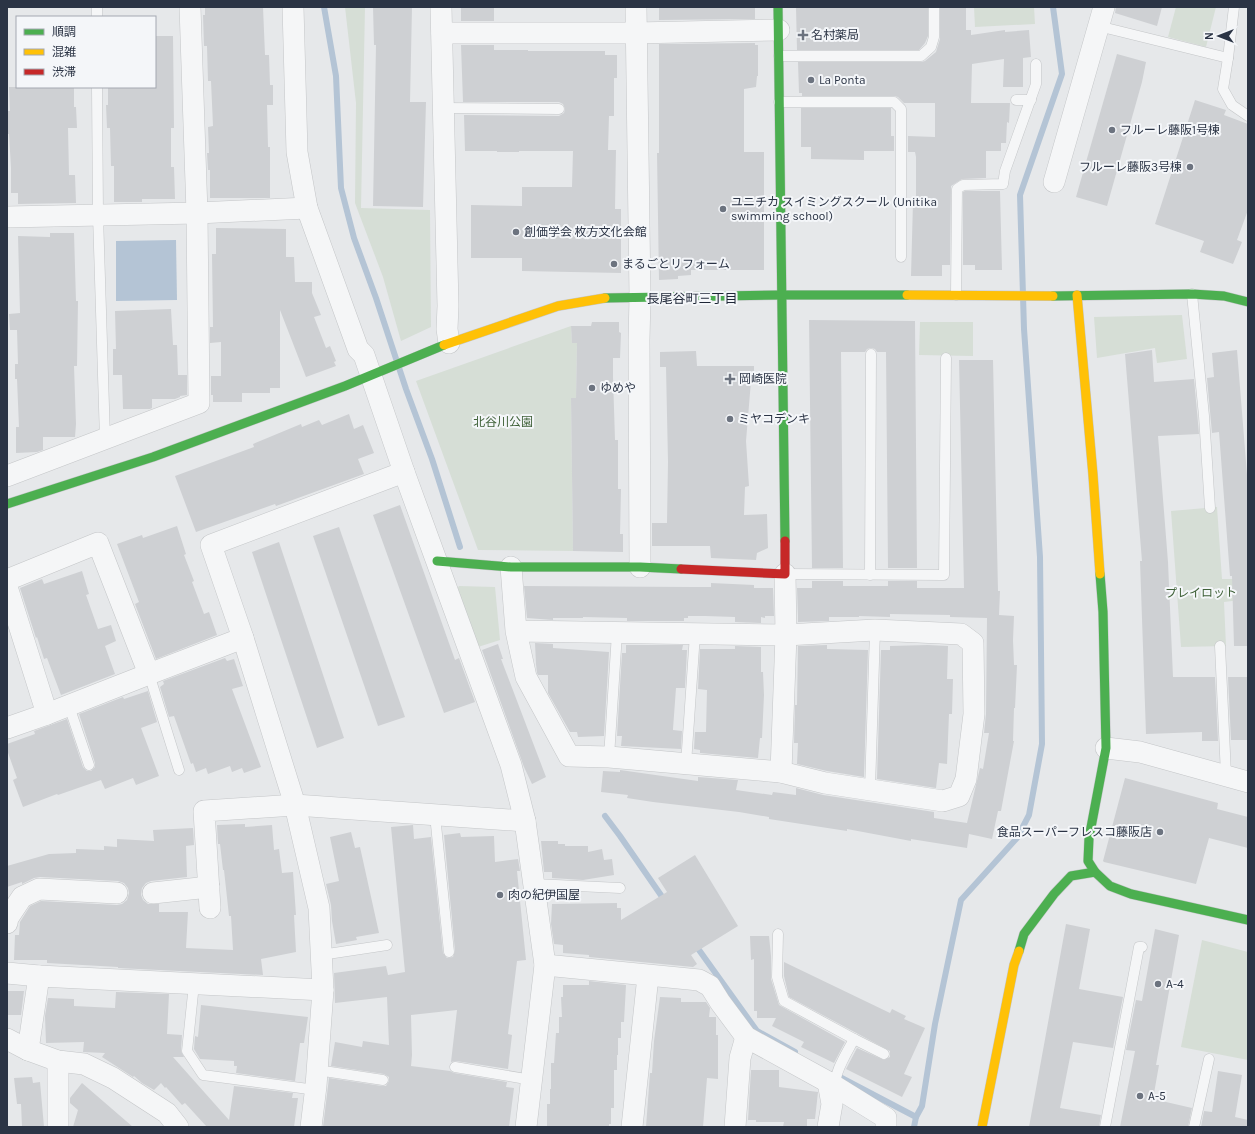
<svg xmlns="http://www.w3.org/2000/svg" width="1255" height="1134" font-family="Karla,'Noto Sans JP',sans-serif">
	<rect width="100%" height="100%" fill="#e6e8ea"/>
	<g fill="#d6ded6">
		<polygon points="345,7 365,7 361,208 430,210 431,327 401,341 383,277 355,203 356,103"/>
		<polygon points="974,7 1034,7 1035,24 975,27"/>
		<polygon points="1176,7 1216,7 1206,47 1168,37"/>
		<polygon points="1182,315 1187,359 1157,363 1155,348 1097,358 1094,317"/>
		<polygon points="920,322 973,322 973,356 919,355"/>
		<polygon points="571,326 572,343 577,343 576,398 571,398 573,551 478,550 416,381"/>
		<polygon points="1217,507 1222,579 1248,579 1248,599 1224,602 1226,646 1181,647 1171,511"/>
		<polygon points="459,586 495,587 500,640 478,647 455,592"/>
		<polygon points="1202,940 1248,952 1248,1060 1181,1047"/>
	</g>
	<polygon fill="#b4c4d5" points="176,240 177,300 116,301 116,241"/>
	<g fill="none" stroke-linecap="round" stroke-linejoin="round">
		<g stroke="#b4c4d5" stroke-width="6">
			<polyline points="324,7 336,76 341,188 354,238 376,298 406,389 432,459 460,547"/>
			<polyline points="605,816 620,836 665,901"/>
			<polyline points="694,943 757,1031 795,1052"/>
			<polyline points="834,1074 916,1117"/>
			<polyline points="914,1127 916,1117 922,1106 935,1024 961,900 1017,838 1029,815 1042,744 1040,557 1024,329 1020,195 1062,74 1053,7"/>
		</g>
	</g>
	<g fill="#ced0d3">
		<polygon points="205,7 263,7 265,55 269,55 270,85 273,85 273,105 267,105 268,147 270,147 270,198 210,198 210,170 208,170 207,153 209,153 208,127 213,126 211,81 208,81 207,46 204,46 203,15 205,15"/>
		<polygon points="373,7 412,7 410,102 426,102 423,207 373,206 376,45 374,45"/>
		<rect x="461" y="7" width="33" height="14"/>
		<polygon points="659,7 755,7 755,19 659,20"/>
		<polygon points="796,7 928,7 928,36 925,43 919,50 797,50"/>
		<polygon points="940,7 966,7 966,30 971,30 971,35 1005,30 1005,32 1029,30 1031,57 1023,58 1023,87 1003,87 1004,59 972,64 971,103 1010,103 1009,123 1007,122 1006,143 1001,143 1001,151 986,151 986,178 962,179 951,186 950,265 942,265 942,276 911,276 913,202 916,202 916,157 915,152 908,152 908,136 935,137 935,103 904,103 898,97 894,96 802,96 802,93 799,93 798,62 921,62 925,61 936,52 940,39"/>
		<polygon points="1116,7 1162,7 1157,26 1115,13"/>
		<polygon points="155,36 173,36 174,128 171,128 171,167 174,167 175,199 142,199 142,202 114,202 114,166 111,166 110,128 107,128 106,105 108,105 108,87 155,87"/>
		<polygon points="755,43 755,45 758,45 758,76 757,76 756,87 744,89 744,152 764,152 764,270 691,270 691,275 678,276 678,279 659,280 657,153 659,153 659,44"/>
		<polygon points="461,45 494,45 494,50 528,50 528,51 605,51 605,55 617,55 617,78 614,78 614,116 609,116 608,150 616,150 615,209 621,209 621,273 522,271 522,258 471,258 471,205 522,206 522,187 572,187 573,151 519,151 519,152 497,152 497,151 465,151 464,115 559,116 564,113 565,109 563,104 559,102 463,102"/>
		<polygon points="1117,54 1146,62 1142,82 1107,206 1076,197"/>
		<polygon points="9,87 74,87 74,107 76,107 77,128 68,128 69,175 75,175 76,203 18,204 18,193 11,193 11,168 9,134 7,134 7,111 10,111"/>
		<polygon points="1195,100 1226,110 1224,115 1248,124 1248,210 1237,240 1242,242 1233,264 1200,252 1204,241 1155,224"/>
		<polygon points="801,108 891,108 891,136 894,136 894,151 864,151 864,160 811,159 811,147 801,147"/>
		<polygon points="965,191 1000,191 1002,270 975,270 975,265 963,265 963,192"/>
		<polygon points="216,228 286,229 286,257 294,257 295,282 312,282 312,293 321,315 314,317 326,348 330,346 336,361 334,362 336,366 306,377 280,310 280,388 270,388 270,393 242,393 242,402 213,402 213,395 211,395 211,376 221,376 221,342 210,343 210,327 213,327 212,254 216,254"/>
		<polygon points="50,233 74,233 76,301 78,301 77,366 74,366 76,424 75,437 43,437 43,450 37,452 16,453 16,427 19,427 17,379 15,379 15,364 18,364 17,330 10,330 9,314 20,313 18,236 50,237"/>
		<polygon points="171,309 173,345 177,345 178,375 187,375 187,395 180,396 180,397 175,399 152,399 152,408 150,409 123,409 122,375 113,375 113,349 116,349 115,311"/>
		<polygon points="809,320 915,321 917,568 888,568 886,352 877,352 875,349 871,348 867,349 865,352 841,352 843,568 812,568"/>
		<polygon points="592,322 619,322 619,332 621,333 620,358 613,358 613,377 615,440 618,440 618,489 621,489 620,534 623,534 623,552 573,551 571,398 576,398 577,343 572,343 571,326 591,326"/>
		<polygon points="1152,350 1154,382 1194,379 1199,434 1158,436 1168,562 1173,677 1215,677 1218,741 1202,741 1202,732 1146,734 1140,561 1142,561 1125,354"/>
		<polygon points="1237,350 1248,487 1248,646 1234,646 1232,576 1230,576 1219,432 1212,433 1207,378 1214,377 1212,353"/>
		<polygon points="696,351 697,366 754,366 754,381 751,381 746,441 749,486 745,487 744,515 767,514 768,548 757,553 756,560 711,558 710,546 652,546 652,523 667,523 668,462 666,367 660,367 660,352"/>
		<polygon points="959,360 993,360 998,591 1000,591 999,615 1014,616 1013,640 1014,665 1017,665 1015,708 1014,708 1013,741 1014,741 1001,811 998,811 992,839 969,834 967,848 911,839 911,841 847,829 847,831 769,819 769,817 739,812 653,802 627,798 628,795 601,792 603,771 620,772 620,770 698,781 698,777 738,780 736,790 772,795 773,792 796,795 796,788 823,795 934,812 934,818 967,823 980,768 983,769 989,733 984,733 986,714 987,618 950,617 950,615 890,614 890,617 859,616 859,617 829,617 829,621 798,622 798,616 797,588 812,588 812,581 843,581 843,586 888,586 888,581 917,581 917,588 964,588"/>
		<polygon points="349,414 354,429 363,425 374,453 358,459 364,474 276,506 275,504 196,532 175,476 254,447 253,444 301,424 302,427 319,420 322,425"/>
		<polygon points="400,505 455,660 459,658 475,702 444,713 373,515"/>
		<polygon points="177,526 186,554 184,555 194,581 192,582 204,614 209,612 217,635 156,659 135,604 139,602 117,544 142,535 143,538"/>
		<polygon points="339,527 405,717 378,726 313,536"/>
		<polygon points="279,542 344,738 317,748 252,552"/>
		<polygon points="82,571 89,594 86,595 98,629 111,625 116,641 105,646 115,674 61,695 47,658 44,659 37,637 36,638 20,588 42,579 44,584"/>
		<polygon points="711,583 754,585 754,588 773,588 774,616 765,616 765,618 761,617 761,623 735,622 735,617 705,616 688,616 688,618 684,618 684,621 627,621 627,618 583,617 583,618 553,618 553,620 527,618 524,586 692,587 711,587"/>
		<polygon points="535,643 553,644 553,648 609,652 604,736 578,737 577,732 570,732 548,693 548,675 538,675 537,673 536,664"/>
		<polygon points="498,644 503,659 501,659 546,777 532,784 524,767 482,650"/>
		<polygon points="626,645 683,645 682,650 687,650 685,688 676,688 673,729 673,730 682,731 681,749 621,746 622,736 617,736 622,653 626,653"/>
		<polygon points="827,645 827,649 868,650 864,777 827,771 797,764 798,743 794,743 795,705 797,705 798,646"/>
		<polygon points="928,645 948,646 947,679 953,679 952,714 949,714 947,764 939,763 936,788 877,779 881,650 890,650 890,646"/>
		<polygon points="735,646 761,647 761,672 763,672 764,695 762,738 760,738 758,758 700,753 700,750 694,749 695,732 706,732 707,690 698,689 700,649 735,649"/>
		<polygon points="225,658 227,661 234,659 243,686 232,689 261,767 244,773 242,768 232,772 230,766 208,774 206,768 196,772 193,763 191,764 174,716 169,717 160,687 164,684 163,681"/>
		<polygon points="1228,677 1248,677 1248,740 1231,740"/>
		<polygon points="148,691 157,722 141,728 159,776 136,785 133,778 105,789 101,780 58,795 57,794 23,807 13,780 17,778 7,750 7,744 35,734 34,731 67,719 83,767 87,771 91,771 95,767 95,763 79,714 123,697 124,699"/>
		<polygon points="1125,778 1218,803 1217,809 1248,817 1248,848 1209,838 1196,884 1104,862 1103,861"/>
		<polygon points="245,824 245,827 272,825 274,850 279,849 282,873 293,872 296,915 294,915 296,952 261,959 263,975 118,968 118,967 47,963 47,960 14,960 15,935 19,935 20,922 30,906 41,901 117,905 122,904 127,900 129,893 128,888 124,883 118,881 40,877 34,878 22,884 22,882 7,887 7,866 49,854 76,853 76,849 104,850 104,846 117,847 117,839 154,841 153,830 193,828 194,845 186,846 187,877 151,881 146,883 142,888 141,895 143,900 148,904 159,904 159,912 188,912 186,948 233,950 231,916 229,916 224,870 223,870 220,844 218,844 217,825"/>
		<polygon points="413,825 414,839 431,837 443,953 447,958 453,957 455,951 444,835 460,833 461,837 494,836 495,862 518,859 520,871 517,871 526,960 517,961 508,1034 512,1035 508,1069 456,1061 451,1062 457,1010 411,1015 412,1055 411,1066 450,1071 454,1073 507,1082 506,1087 514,1088 509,1127 323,1127 329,1078 382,1086 386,1086 389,1081 389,1077 384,1074 331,1066 335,1042 362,1047 363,1041 389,1045 387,997 335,1003 334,973 386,966 388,975 405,972 391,827"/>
		<polygon points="351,832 355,848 360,847 379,933 356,937 357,940 336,944 332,921 331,905 326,884 339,881 330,837"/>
		<polygon points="541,841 558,841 558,844 565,844 565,846 588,846 588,852 602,849 604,860 612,859 614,875 583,880 552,878 552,872 544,872"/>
		<polygon points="695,855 738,926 691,955 697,964 693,967 589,957 589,955 563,953 563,945 554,944 551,924 552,904 617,903 617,908 621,908 621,920 667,892 658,878"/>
		<polygon points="1066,924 1090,929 1079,989 1123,997 1113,1048 1073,1042 1060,1108 1101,1115 1099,1127 1029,1127"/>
		<polygon points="1155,929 1179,935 1156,1065 1159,1065 1153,1099 1192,1108 1188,1127 1120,1127 1135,1051 1126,1050 1136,1000 1142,1001"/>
		<polygon points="750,936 769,936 771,956 771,979 779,1005 845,1042 834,1063 801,1047 804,1042 772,1026 776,1018 757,1018 757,1011 754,1011 754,959 751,960"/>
		<polygon points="784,962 890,1013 892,1009 906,1016 904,1019 925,1028 904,1074 912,1077 902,1097 846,1069 857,1048 884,1060 890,1057 890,1051 789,997 784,976"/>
		<polygon points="589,981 626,985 624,1022 621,1022 621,1038 618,1038 618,1055 617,1055 617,1070 614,1070 614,1108 611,1108 611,1124 609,1124 609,1127 547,1127 547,1104 550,1104 550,1089 551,1089 551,1063 554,1063 556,1033 559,1033 559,1017 562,1017 561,997 563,997 563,985 589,985"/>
		<polygon points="7,991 24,991 21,1015 7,1015"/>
		<polygon points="116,992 169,994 167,1034 182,1035 181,1051 184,1057 173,1057 229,1120 234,1086 293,1093 292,1098 298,1098 294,1127 207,1127 185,1103 182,1105 166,1087 165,1088 161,1083 154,1090 142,1083 134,1076 133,1077 102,1057 105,1053 83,1052 84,1042 46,1043 45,1016 48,998 74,999 74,1006 115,1008"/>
		<polygon points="660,997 681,998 681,1002 706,1002 710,1008 709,1017 716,1017 716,1035 718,1035 718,1079 707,1078 703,1127 646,1127 650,1073 652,1073 654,1041"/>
		<polygon points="201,1005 308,1017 304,1043 300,1043 295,1081 236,1073 237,1066 234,1066 234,1061 200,1059 194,1049 195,1036 198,1037"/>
		<polygon points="751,1070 779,1070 779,1087 818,1092 815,1119 807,1119 807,1127 783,1127 784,1122 756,1122 756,1120 748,1120"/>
		<polygon points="1218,1071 1242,1075 1235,1117 1248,1120 1247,1127 1201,1127 1204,1111 1212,1112"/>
		<polygon points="32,1077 33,1083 40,1082 44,1127 22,1127 21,1104 17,1104 14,1078"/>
		<polygon points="82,1083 133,1127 73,1127 78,1110 70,1103 70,1098"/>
	</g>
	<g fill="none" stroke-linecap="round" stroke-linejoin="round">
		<defs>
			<g id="lane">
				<polyline points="97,7 97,17"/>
				<polyline points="1098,26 1228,58 1234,7"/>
				<polyline points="779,56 921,56 931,47 934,37 934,7"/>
				<polyline points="1228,58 1223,89 1232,105 1248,116"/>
				<polyline points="97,87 98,215 105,439"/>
				<polyline points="1016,100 1031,100"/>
				<polyline points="779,102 894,102 901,109 901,257"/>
				<polyline points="444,108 559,109"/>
				<polyline points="1192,294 1204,416 1210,508"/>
				<polyline points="956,295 957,189 963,185 1003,184 1005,171 1036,84 1036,64"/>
				<polyline points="785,574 944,575 946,358"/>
				<polyline points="870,575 871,354"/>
				<polyline points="1220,646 1226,775"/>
				<polyline points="149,674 179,770"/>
				<polyline points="69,706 89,765"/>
				<polyline points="609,757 617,633"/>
				<polyline points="686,764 695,634"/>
				<polyline points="870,789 875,630"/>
				<polyline points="435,815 449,952"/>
				<polyline points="534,884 620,888"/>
				<polyline points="778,934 777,977 784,1001 854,1039"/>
				<polyline points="321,955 387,945"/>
				<polyline points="194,984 187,1051 203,1075 316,1090"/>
				<polyline points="455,1067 532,1080"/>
				<polyline points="317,1070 383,1080"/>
				<path d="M836 1087C832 1075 848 1051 854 1039L884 1054"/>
				<polyline points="1105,1127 1139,947 1142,947"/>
				<polyline points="1194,1127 1209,1059"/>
			</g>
			<g id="street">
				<polyline points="293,7 297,152 307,208 358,349 364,355 404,472 511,765 525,821 545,965 526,1127"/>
				<polyline points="441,7 448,306 447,329 449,343"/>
				<polyline points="636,7 640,297 639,340 640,567"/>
				<polyline points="442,33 635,33 779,30"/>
				<polyline points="1054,182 1104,7"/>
				<polyline points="7,217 197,213 307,208"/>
				<polyline points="7,476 199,403 197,213 190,7"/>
				<polyline points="511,567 516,631 526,677 569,756 609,757 781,772 825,783 943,801 959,796 966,779 974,714 973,643 961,634 875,630 786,635 516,631"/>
				<polyline points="7,580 98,543 149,674"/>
				<polyline points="7,587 47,714"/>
				<polyline points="7,728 47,714 149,674 243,638"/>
				<polyline points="1106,748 1140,752 1248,782"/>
				<polyline points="781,772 786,635 785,574"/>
				<polyline points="153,893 209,887"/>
				<polyline points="210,908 204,811 295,805 525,821"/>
				<polyline points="7,923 8,918 22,897 39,889 117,893"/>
				<polyline points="545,965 699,980 710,986 720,1002 746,1037 828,1082 886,1118 886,1127"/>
				<polyline points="7,973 39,976"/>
				<polyline points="7,1039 28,1050 58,1061 84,1064 113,1078 167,1113 178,1127"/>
				<polyline points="28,1050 39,976 323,990"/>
				<polyline points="58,1061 58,1127"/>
				<polyline points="311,1127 316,1086 323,990 319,908 295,805 243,638 211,545 404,472"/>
				<polyline points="632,1127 648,976"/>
				<polyline points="735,1127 740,1058 746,1037"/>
				<polyline points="828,1127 832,1104 828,1082"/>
			</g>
			<g id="fast">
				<polyline points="778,7 785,541"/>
				<polyline points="1053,296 1192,294 1224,296 1248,302"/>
				<polyline points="605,298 781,295 907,295"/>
				<polyline points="7,504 153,457 345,386 444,345"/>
				<polyline points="437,561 511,567 640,567 681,569"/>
				<polyline points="1100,574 1103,612 1106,748 1089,838 1088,861 1095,872 1110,886 1131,894 1248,920"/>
				<polyline points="1019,951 1024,934 1054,894 1071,876 1095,872"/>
			</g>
			<g id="slow">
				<polyline points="907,295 1053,296"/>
				<polyline points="1077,295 1093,475 1100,574"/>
				<polyline points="444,345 558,306 605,298"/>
				<polyline points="982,1127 1014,965 1019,951"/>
			</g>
			<polyline id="jam" points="681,569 785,574 785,541"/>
		</defs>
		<use href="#lane" stroke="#c4c6c8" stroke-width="11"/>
		<use href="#street" stroke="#c4c6c8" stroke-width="22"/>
		<use href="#fast" stroke="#c4c6c8" stroke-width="10"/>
		<use href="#slow" stroke="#c4c6c8" stroke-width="10"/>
		<use href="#jam" stroke="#c4c6c8" stroke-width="10"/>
		<use href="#lane" stroke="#f5f6f7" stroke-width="10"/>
		<use href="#street" stroke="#f5f6f7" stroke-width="21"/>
		<use href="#fast" stroke="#4caf50" stroke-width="9"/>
		<use href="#slow" stroke="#ffc107" stroke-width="9"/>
		<use href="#jam" stroke="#c62828" stroke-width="9"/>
	</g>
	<g fill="#6c737f" stroke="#f4f6f9" stroke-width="1.5">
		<path d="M801 29h4v4h4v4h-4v4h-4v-4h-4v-4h4z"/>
		<circle cx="811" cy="80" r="4"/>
		<circle cx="1112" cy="130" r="4"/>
		<circle cx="1190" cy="167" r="4"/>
		<circle cx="723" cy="209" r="4"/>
		<circle cx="516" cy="232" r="4"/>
		<circle cx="614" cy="264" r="4"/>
		<path d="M728 373h4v4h4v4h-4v4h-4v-4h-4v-4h4z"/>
		<circle cx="592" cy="388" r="4"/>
		<circle cx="730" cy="419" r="4"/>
		<circle cx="1160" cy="832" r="4"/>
		<circle cx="500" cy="895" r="4"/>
		<circle cx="1158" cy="984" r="4"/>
		<circle cx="1140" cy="1096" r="4"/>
	</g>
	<g text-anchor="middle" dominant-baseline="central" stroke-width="4" stroke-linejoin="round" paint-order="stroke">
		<g font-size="12" fill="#2b3445" stroke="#f4f6f9" text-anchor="start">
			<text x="811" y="35">名村薬局</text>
			<text x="819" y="80">La Ponta</text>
			<text x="1120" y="130">フルーレ藤阪1号棟</text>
			<text x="1182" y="167" text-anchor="end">フルーレ藤阪3号棟</text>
			<text x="731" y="202">ユニチカ スイミングスクール (Unitika<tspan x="731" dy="14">swimming school)</tspan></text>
			<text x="524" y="232">創価学会 枚方文化会館</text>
			<text x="622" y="264">まるごとリフォーム</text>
			<text x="739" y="379">岡崎医院</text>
			<text x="600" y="388">ゆめや</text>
			<text x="738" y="419">ミヤコデンキ</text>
			<text x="1152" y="832" text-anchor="end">食品スーパーフレスコ藤阪店</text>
			<text x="508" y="895">肉の紀伊国屋</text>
			<text x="1166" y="984">A-4</text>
			<text x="1148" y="1096">A-5</text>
		</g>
		<g font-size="12" fill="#3f6138" stroke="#f4f6f9">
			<text x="503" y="422">北谷川公園</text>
			<text x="1201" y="593">プレイロット</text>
		</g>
		<g font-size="13" fill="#1d2536" stroke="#f4f6f9">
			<text x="692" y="298">長尾谷町三丁目</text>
		</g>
	</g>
	<rect width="1255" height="1134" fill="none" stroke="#2b3445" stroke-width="16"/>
	<rect x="16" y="16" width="140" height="72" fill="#f4f6f9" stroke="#a4a8b1"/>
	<rect x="24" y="29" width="20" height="6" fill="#4caf50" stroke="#a4a8b1"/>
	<text x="52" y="36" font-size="12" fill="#2b3445">順調</text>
	<rect x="24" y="49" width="20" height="6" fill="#ffc107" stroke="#a4a8b1"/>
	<text x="52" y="56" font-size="12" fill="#2b3445">混雑</text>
	<rect x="24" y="69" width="20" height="6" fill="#c62828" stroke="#a4a8b1"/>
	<text x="52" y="76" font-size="12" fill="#2b3445">渋滞</text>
	<g transform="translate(1219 36) rotate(270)" stroke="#f4f6f9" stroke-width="3" paint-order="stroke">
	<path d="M0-3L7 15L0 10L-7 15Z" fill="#2b3445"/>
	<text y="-6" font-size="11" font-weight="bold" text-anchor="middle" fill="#2b3445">N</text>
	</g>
</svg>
